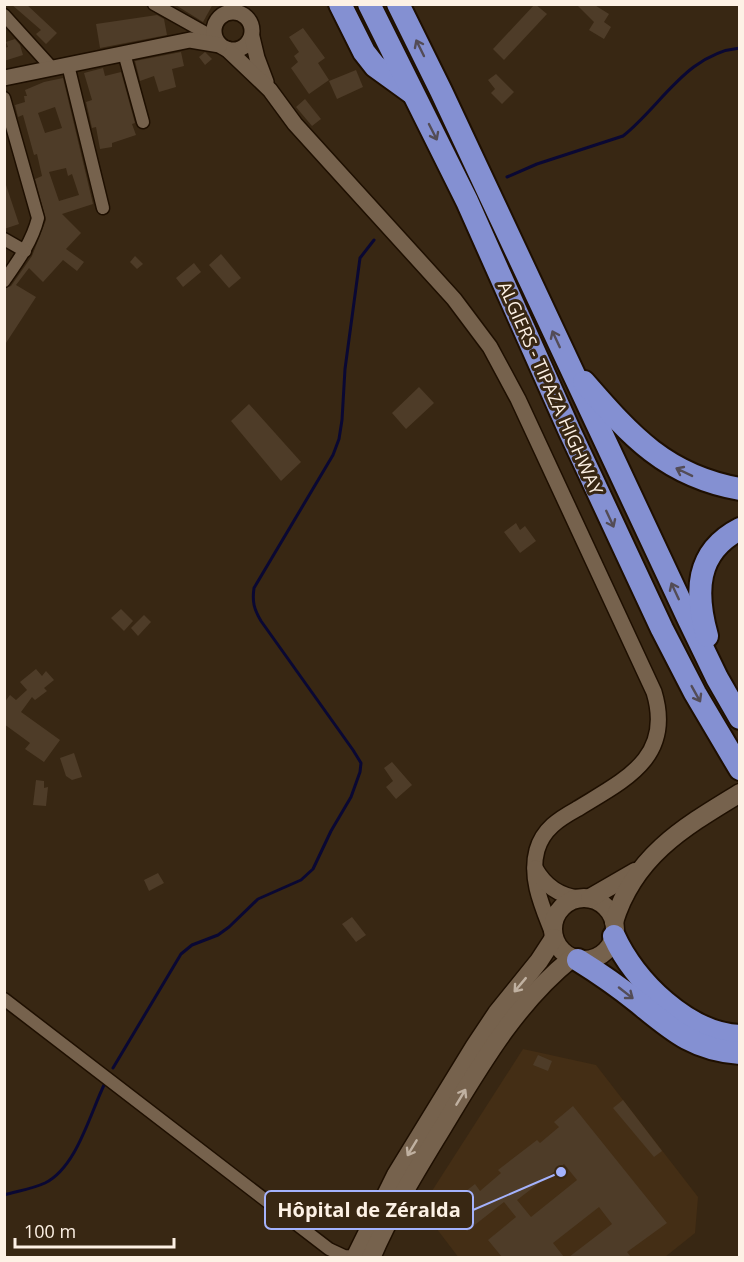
<svg xmlns="http://www.w3.org/2000/svg" width="744" height="1262" font-family="'Open Sans',sans-serif">
	<rect width="100%" height="100%" fill="#382713"/>
	<polygon fill="#442e15" points="523,1049 596,1065 698,1197 695,1233 665,1257 459,1258 430,1220 430,1194"/>
	<g fill="none" stroke-linecap="round" stroke-linejoin="round">
		<g stroke="#0a0833" stroke-width="3">
			<path d="M507 177 537 164 623 136C661 106 687 53 740 48"/>
			<path d="M113 1068 181 954 192 945 218 935 229 927 258 899 301 880 313 869 331 831 351 797 360 772 361 763 353 750 261 621C254 609 252 602 254 588L333 455 339 439 342 420 345 369 360 258 374 240"/>
			<path d="M4 1195C18 1191 32 1189 45 1183 77 1167 90 1113 105 1083"/>
		</g>
	</g>
	<g fill="#4e3c28" fill-rule="evenodd">
		<polygon points="11,4 26,4 57,33 46,44 36,34 41,30"/>
		<polygon points="174,4 213,4 203,22"/>
		<polygon points="535,4 547,14 504,60 493,49"/>
		<polygon points="576,4 593,4 609,14 604,22 611,27 604,39 589,30 594,22"/>
		<polygon points="157,15 164,19 167,35 100,48 96,24"/>
		<polygon points="303,28 325,58 318,63 329,80 309,94 291,68 298,62 294,56 299,52 289,37"/>
		<polygon points="15,39 20,45 23,55 4,61 4,48 8,47 6,42"/>
		<polygon points="181,52 184,66 172,69 176,87 159,92 154,76 140,81 135,61"/>
		<polygon points="205,52 212,59 205,65 199,57"/>
		<polygon points="103,68 105,76 121,72 135,123 132,124 136,135 112,143 112,147 100,149 96,127 92,128 86,102 92,100 84,73"/>
		<polygon points="356,70 363,87 337,99 329,81"/>
		<polygon points="496,74 514,92 502,104 491,93 495,89 488,80"/>
		<path d="M63 78 93 204 62 214 81 233 66 249 84 262 77 271 63 260 43 282 29 268 16 285 36 297 4 346V289L11 286 32 256 46 220 35 179 42 176 37 154 34 155 23 115 18 117 15 105 25 102 24 96H27L25 90 44 82ZM55 107 62 128 45 133 38 113ZM66 168 68 176 72 174 79 195 59 201 49 172Z"/>
		<polygon points="305,99 321,119 312,126 296,107"/>
		<polygon points="6,185 19,224 4,229 4,186"/>
		<polygon points="221,254 241,278 229,288 209,265"/>
		<polygon points="135,256 143,264 137,269 130,262"/>
		<polygon points="194,263 201,272 183,287 176,278"/>
		<polygon points="419,387 434,403 406,429 392,413"/>
		<polygon points="249,404 301,462 281,481 231,421"/>
		<polygon points="516,523 520,530 525,526 536,541 520,553 504,532"/>
		<polygon points="121,609 133,621 124,631 111,618"/>
		<polygon points="144,615 151,622 138,636 131,628"/>
		<polygon points="36,669 42,676 46,671 54,680 44,688 47,691 35,700 32,697 21,712 60,740 44,762 25,749 30,743 4,724 4,703 10,695 16,700 27,690 20,682"/>
		<polygon points="74,753 82,777 72,780 66,776 60,758"/>
		<polygon points="392,762 412,785 396,799 386,787 393,781 384,768"/>
		<polygon points="36,780 44,781 44,788 48,787 46,806 33,805"/>
		<polygon points="158,873 164,883 149,891 144,880"/>
		<polygon points="352,917 366,935 356,942 342,924"/>
		<polygon points="538,1055 552,1061 548,1071 533,1065"/>
		<polygon points="623,1100 662,1151 654,1157 613,1108"/>
		<path d="M573 1106 667 1223 627 1252 631 1257H569L612 1224 599 1207 553 1243 564 1257H502L488 1240 516 1217 504 1202 467 1231 447 1206 475 1184 480 1191 501 1173 498 1170 537 1140 540 1143 559 1127 554 1122ZM564 1164 577 1180 531 1217 517 1200Z"/>
	</g>
	<g fill="none" stroke-linecap="round" stroke-linejoin="round">
		<defs>
			<g id="minor">
				<polyline points="154,4 204,32"/>
				<polyline points="4,15 52,68"/>
				<polyline points="124,53 143,122"/>
				<polyline points="68,65 103,208"/>
				<path d="M4 98 38 218C32 242 18 261 4 281"/>
				<polyline points="4,239 25,251"/>
				<polyline points="4,999 329,1249 344,1256 355,1257"/>
			</g>
			<g id="tertiary">
				<circle cx="233" cy="31" r="19"/>
				<polyline points="252,37 257,58 266,82"/>
				<path d="M227 49 270 90 295 124 454 299 490 347 518 399 654 692C674 758 624 780 577 809 559 819 543 829 537 850 529 879 543 908 553 934"/>
				<polyline points="4,78 190,40 220,45"/>
				<path d="M535 868C545 886 559 896 579 898"/>
			</g>
			<g id="secondary">
				<circle cx="584" cy="929" r="31"/>
				<polyline points="590,898 635,872"/>
				<path d="M614 922C634 856 684 827 740 793"/>
				<polyline points="355,1258 396,1175 475,1046 497,1013 539,961 554,938"/>
				<path d="M371 1258C391 1211 418 1168 444 1125 481 1064 516 1003 572 958"/>
			</g>
			<g id="motorway">
				<polyline points="340,4 364,52 375,66 411,92"/>
				<polyline points="369,4 467,201 570,432 662,629 695,693 740,769"/>
				<polyline points="398,4 441,91 689,620 717,678 740,718"/>
				<path d="M584 382C631 436 666 476 740 489"/>
				<path d="M707 636C695 593 695 552 740 529"/>
				<path d="M614 936C634 981 688 1034 740 1036"/>
				<path d="M578 960C599 973 619 987 639 1003 672 1030 694 1050 740 1053"/>
			</g>
		</defs>
		<use href="#minor" stroke="#1e0f00" stroke-width="15"/>
		<use href="#tertiary" stroke="#1e0f00" stroke-width="18"/>
		<use href="#secondary" stroke="#1e0f00" stroke-width="21"/>
		<use href="#motorway" stroke="#1e0f00" stroke-width="26"/>
		<use href="#minor" stroke="#76624d" stroke-width="12"/>
		<use href="#tertiary" stroke="#76624d" stroke-width="15"/>
		<use href="#secondary" stroke="#76624d" stroke-width="18"/>
		<use href="#motorway" stroke="#8490d2" stroke-width="22"/>
	</g>
	<defs><path id="oneway-shaft" d="M-6 0H5M1.5-3L5.5 0L1.5 3" fill="none" stroke-width="1.6" stroke-linecap="round" stroke-linejoin="round" transform="scale(1.5)"/></defs>
	<g stroke="#534c56">
		<use href="#oneway-shaft" transform="translate(420 48) rotate(-116)"/>
		<use href="#oneway-shaft" transform="translate(433 132) rotate(63)"/>
		<use href="#oneway-shaft" transform="translate(556 339) rotate(-115)"/>
		<use href="#oneway-shaft" transform="translate(684 472) rotate(-154)"/>
		<use href="#oneway-shaft" transform="translate(610 519) rotate(65)"/>
		<use href="#oneway-shaft" transform="translate(675 591) rotate(-115)"/>
		<use href="#oneway-shaft" transform="translate(696 694) rotate(61)"/>
		<use href="#oneway-shaft" transform="translate(626 993) rotate(38)"/>
	</g>
	<g stroke="#c0b1a1">
		<use href="#oneway-shaft" transform="translate(520 985) rotate(130)"/>
		<use href="#oneway-shaft" transform="translate(461 1097) rotate(-59)"/>
		<use href="#oneway-shaft" transform="translate(412 1148) rotate(121)"/>
	</g>
	<g text-anchor="middle" dominant-baseline="central" stroke-width="6" stroke-linejoin="round" paint-order="stroke">
		<g font-size="18" fill="#fdf1e5" stroke="#382713">
			<text transform="translate(551 388) rotate(66)">ALGIERS - TIPAZA HIGHWAY</text>
		</g>
	</g>
	<path fill="none" stroke="#a4b2fc" stroke-width="2" d="M561 1172L473 1210"/>
	<circle fill="#a4b2fc" stroke="#382713" stroke-width="2" cx="561" cy="1172" r="6"/>
	<rect fill="#382713" stroke="#a4b2fc" stroke-width="2" x="265" y="1191" width="208" height="38" rx="6"/>
	<g font-size="20" text-anchor="middle" font-weight="bold" fill="#fdf1e5">
		<text x="369" y="1217">Hôpital de Zéralda</text>
	</g>
	<rect width="744" height="1262" fill="none" stroke="#fdf1e5" stroke-width="12"/>
	<path d="M15 1238v9h159v-9" fill="none" stroke="#fdf1e5" stroke-width="3"/>
	<text x="24" y="1238" font-size="18" fill="#fdf1e5" stroke="#382713" stroke-width="4.5" paint-order="stroke">100 m</text>
</svg>
